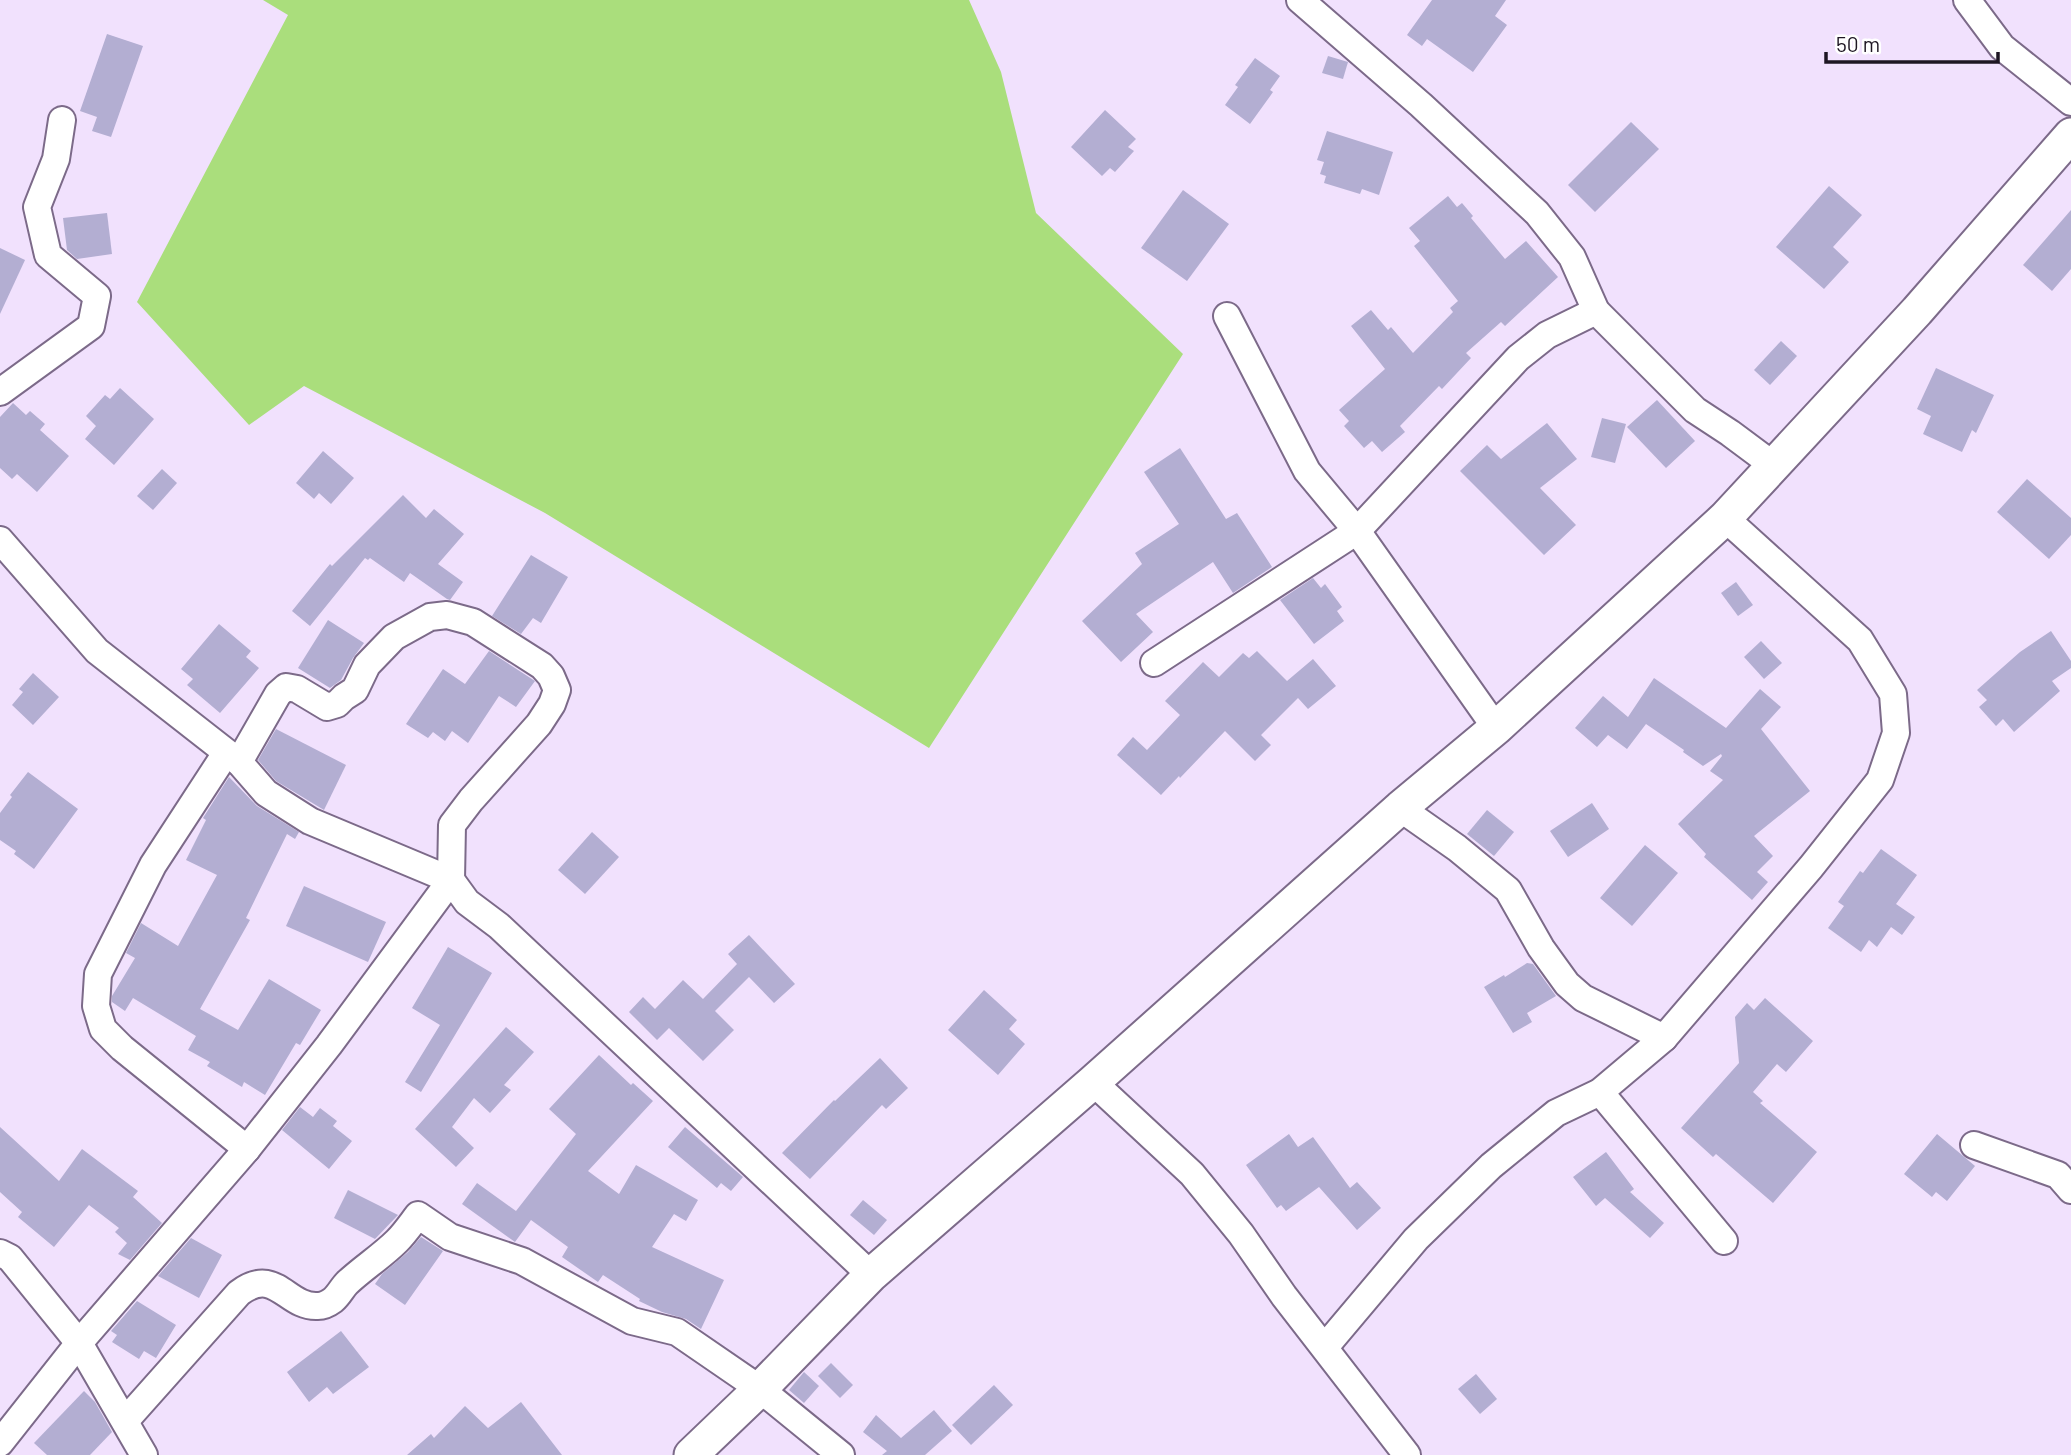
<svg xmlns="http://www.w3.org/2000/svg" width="2071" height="1455" font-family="Barlow,sans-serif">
	<rect width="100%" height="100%" fill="#f1e1fd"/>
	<polygon fill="#aade7c" points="263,0 969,0 1001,72 1036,213 1183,354 929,748 545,513 304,386 249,425 137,302 288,15"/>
	<g fill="#b3aed2">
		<polygon points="1432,0 1506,0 1495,16 1507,25 1473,72 1427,39 1422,46 1407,35"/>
		<polygon points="107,34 143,46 111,137 92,131 97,117 80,111"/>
		<polygon points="1328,56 1348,62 1343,79 1322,73"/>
		<polygon points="1255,58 1280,76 1270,90 1273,92 1250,124 1225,105 1238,87 1235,85"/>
		<polygon points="1105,110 1136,139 1128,147 1134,151 1115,172 1110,168 1102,176 1071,147"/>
		<polygon points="1631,122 1659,149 1595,212 1568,185"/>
		<polygon points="1327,131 1393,152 1379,195 1362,189 1360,194 1324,183 1326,176 1320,174 1324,162 1317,160"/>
		<polygon points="1829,186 1862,215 1833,247 1849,262 1824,289 1776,247"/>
		<polygon points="1183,190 1229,224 1187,281 1141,248"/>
		<polygon points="1448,196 1457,207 1462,203 1473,216 1471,218 1505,259 1526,241 1558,277 1505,326 1501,322 1466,353 1471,358 1442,389 1439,386 1400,426 1405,432 1382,452 1372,441 1364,448 1344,426 1349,421 1339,410 1385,369 1351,326 1371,310 1388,330 1391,327 1413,353 1453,312 1450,308 1458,301 1414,246 1420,241 1409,228"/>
		<polygon points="2071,210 2071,269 2052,291 2023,265"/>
		<polygon points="107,213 112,254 77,259 67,250 63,218"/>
		<polygon points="0,248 25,260 0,314"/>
		<polygon points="1781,341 1797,356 1770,385 1754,370"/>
		<polygon points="1936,368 1994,395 1976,433 1972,430 1962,452 1923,434 1931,416 1917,409"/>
		<polygon points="120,388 154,419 114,465 85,439 96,426 86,416 105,395 110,399"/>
		<polygon points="1657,400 1695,441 1666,468 1627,427"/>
		<polygon points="13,403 26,415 30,411 45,424 40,430 69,456 37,492 17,474 12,479 0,468 0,417"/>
		<polygon points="1602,418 1626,424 1615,463 1591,457"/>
		<polygon points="1547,423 1577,459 1540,488 1576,525 1544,555 1460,471 1487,445 1501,459"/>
		<polygon points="1180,448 1226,519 1237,513 1272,567 1233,593 1213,562 1136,614 1153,632 1121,662 1082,621 1142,564 1135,553 1179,524 1144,472"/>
		<polygon points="323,451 354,478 331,504 319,493 314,499 296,483"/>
		<polygon points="162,469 177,483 153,510 137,496"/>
		<polygon points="2027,479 2071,518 2071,535 2049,559 1997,512"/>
		<polygon points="403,495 426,518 434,509 464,534 438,564 463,582 450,600 447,599 410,573 404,582 370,558 368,560 365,558 310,626 292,611 330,564 332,566"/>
		<polygon points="531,555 568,577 541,623 533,618 521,634 492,616"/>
		<polygon points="1313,578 1321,588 1325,584 1342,607 1337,611 1344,621 1314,644 1280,600"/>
		<polygon points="1736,582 1753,605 1738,616 1721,593"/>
		<polygon points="328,620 364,643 353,658 341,680 330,688 298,668"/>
		<polygon points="219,624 251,651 246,657 259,668 220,713 187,685 193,679 181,669"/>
		<polygon points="2051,631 2071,661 2071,668 2052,681 2060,691 2014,732 2003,719 1996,726 1979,707 1987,700 1977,690 2020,652"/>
		<polygon points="1761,641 1782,663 1764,679 1744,657"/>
		<polygon points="489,651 535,681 516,707 499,696 468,743 452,731 445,741 433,732 428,738 406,724 443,669 465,684"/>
		<polygon points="1257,651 1287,681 1313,659 1336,686 1308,709 1298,698 1261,735 1271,745 1255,761 1225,731 1180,778 1179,776 1161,795 1117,755 1133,737 1147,750 1180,715 1165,701 1203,662 1219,677 1243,653 1249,658"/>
		<polygon points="33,673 59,697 33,725 12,705 23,692 19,689"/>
		<polygon points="1654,678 1726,728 1760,689 1781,707 1761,729 1810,791 1754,836 1773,856 1757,872 1768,882 1752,900 1704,857 1706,854 1678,824 1723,780 1710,771 1722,756 1721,754 1703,766 1683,752 1684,750 1646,724 1627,749 1608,735 1597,747 1575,728 1603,696 1628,717"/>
		<polygon points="276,729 346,765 324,810 276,781 258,760"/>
		<polygon points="28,772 78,809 34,869 14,854 16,851 0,840 0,813 12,797 10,795"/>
		<polygon points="229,777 257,806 299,832 295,839 287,834 246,918 250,920 200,1009 238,1030 269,979 321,1010 300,1045 296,1043 265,1095 244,1082 242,1087 207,1066 210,1062 188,1050 196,1036 133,998 125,1011 112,1002 112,996 135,958 126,953 141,923 178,946 217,875 186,860 206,820 203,818"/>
		<polygon points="1592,803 1609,829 1568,857 1550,831"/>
		<polygon points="1487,810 1514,832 1494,856 1467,834"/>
		<polygon points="592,832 619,857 585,894 558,870"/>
		<polygon points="1645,845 1678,873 1632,926 1600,898"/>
		<polygon points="1881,849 1917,875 1896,904 1915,917 1902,935 1891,927 1877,947 1869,940 1861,952 1828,928 1844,906 1838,902 1860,871 1863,873"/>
		<polygon points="304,886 386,922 368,962 286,926"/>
		<polygon points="749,935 795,984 774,1003 749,977 715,1011 734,1030 703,1061 669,1028 657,1040 629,1012 643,997 655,1009 683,980 703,999 737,964 728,954"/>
		<polygon points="448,947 492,973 421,1092 405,1082 440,1025 412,1008"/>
		<polygon points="1527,963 1533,964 1556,996 1527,1013 1532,1022 1513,1033 1484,987 1504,975 1505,977"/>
		<polygon points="984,990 1017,1020 1009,1029 1025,1044 998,1075 948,1030"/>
		<polygon points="1765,998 1813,1041 1786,1072 1777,1064 1753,1092 1763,1101 1760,1103 1817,1152 1773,1203 1716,1154 1713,1157 1681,1128 1739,1063 1735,1017 1747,1003 1754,1010"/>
		<polygon points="506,1027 534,1052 504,1085 511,1090 490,1113 474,1098 452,1127 474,1148 456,1167 415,1129"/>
		<polygon points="599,1055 631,1085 633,1083 653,1101 588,1171 619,1194 636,1165 698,1200 686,1221 674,1214 652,1247 724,1280 701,1329 686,1319 662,1312 639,1301 640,1299 603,1275 598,1282 562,1257 568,1247 531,1220 515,1242 462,1204 477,1183 516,1211 576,1134 549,1109"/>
		<polygon points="880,1058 908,1088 886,1109 882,1105 810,1179 782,1153 834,1100 835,1101"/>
		<polygon points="300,1107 313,1117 320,1108 337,1121 333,1126 352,1141 329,1169 282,1130"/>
		<polygon points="0,1127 59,1181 82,1149 138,1191 133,1197 162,1223 130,1260 118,1254 127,1243 115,1232 119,1228 89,1205 54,1247 18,1217 22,1212 0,1192"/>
		<polygon points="685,1127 743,1177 731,1191 721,1183 717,1188 668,1147"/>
		<polygon points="1289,1134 1298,1147 1313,1137 1350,1188 1357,1182 1381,1208 1357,1230 1319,1187 1286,1211 1281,1205 1277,1208 1246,1165"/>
		<polygon points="1937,1134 1975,1166 1947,1201 1936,1192 1932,1197 1904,1174"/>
		<polygon points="1606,1152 1634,1189 1630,1192 1664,1223 1650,1238 1605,1198 1596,1206 1573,1177"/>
		<polygon points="348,1190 398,1215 375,1239 334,1218"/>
		<polygon points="863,1200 887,1220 874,1235 850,1215"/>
		<polygon points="421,1237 443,1251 405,1305 375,1284 382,1274 408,1252"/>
		<polygon points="191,1238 222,1255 199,1298 158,1276"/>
		<polygon points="137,1301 176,1325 156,1358 144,1351 139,1359 112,1342 117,1335 111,1331"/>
		<polygon points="341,1331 369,1367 333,1394 327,1387 309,1402 287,1372"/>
		<polygon points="831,1363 853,1385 840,1398 818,1376"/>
		<polygon points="804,1372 819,1386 804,1403 789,1390"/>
		<polygon points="1476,1374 1497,1399 1480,1414 1458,1389"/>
		<polygon points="994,1385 1013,1405 971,1445 952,1425"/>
		<polygon points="84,1391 95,1402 112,1432 90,1455 47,1455 34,1443"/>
		<polygon points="521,1402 562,1455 407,1455 431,1434 434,1438 465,1406 488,1428"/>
		<polygon points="934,1410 952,1431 925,1455 882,1455 887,1451 863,1432 876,1415 901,1438"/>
	</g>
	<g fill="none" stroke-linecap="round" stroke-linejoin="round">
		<defs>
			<g id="minor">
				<polyline points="1300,0 1421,105 1537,213 1572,257 1596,311 1695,410 1730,433 1773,465"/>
				<polyline points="1967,0 2002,47 2071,102"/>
				<polyline points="1227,316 1307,471 1357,531 1496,728"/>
				<polyline points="0,392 91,326 97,296 48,255 37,207 56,159 62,120"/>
				<polyline points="0,540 97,651 239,762 266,793 310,821 451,880 467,902 499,926 871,1275"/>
				<polyline points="1154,663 1357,531 1518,358 1547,335 1596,311"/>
				<polyline points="226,753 153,865 98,974 96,1006 103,1029 122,1048 247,1149"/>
				<polyline points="1400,808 1457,848 1508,890 1541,948 1567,984 1583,998 1664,1038"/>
				<polyline points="1093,1082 1192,1174 1241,1234 1284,1296 1407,1455"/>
				<polyline points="1600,1092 1724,1241"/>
				<polyline points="1974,1145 2058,1175 2071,1190"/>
				<polyline points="0,1253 10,1258 79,1343 144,1455"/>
				<polyline points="1325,1347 1416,1239 1491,1166 1556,1113 1600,1092 1664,1038 1811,867 1880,780 1896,733 1893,694 1860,640 1725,518"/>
				<path d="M125 1421 239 1293C276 1265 286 1308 318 1306 324 1306 329 1303 333 1300 339 1295 342 1288 347 1283 363 1268 382 1256 397 1241 405 1233 411 1224 418 1215L450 1237 522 1261 632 1321 677 1332 760 1389 841 1455"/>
				<polyline points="0,1443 79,1343 247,1149 329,1045 451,880 452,825 471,800 539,724 552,704 557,690 551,676 542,666 473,622 447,615 430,617 394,637 367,665 355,690 344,697 337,704 327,707 297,689 286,687 278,694 239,762"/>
			</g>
			<polyline id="tertiary" points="691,1455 760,1389 871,1275 1093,1082 1400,808 1496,728 1725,518 1917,311 2071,135"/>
		</defs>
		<use href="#minor" stroke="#7c6a89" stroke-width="30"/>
		<use href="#tertiary" stroke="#7c6a89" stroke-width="37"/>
		<use href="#minor" stroke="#fff" stroke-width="26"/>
		<use href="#tertiary" stroke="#fff" stroke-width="33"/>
	</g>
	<path d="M1826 52v10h172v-10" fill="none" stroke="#1e1623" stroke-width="3.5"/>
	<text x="1836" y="52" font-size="21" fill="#1e1623" stroke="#ffffff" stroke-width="5" paint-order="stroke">50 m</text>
</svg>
